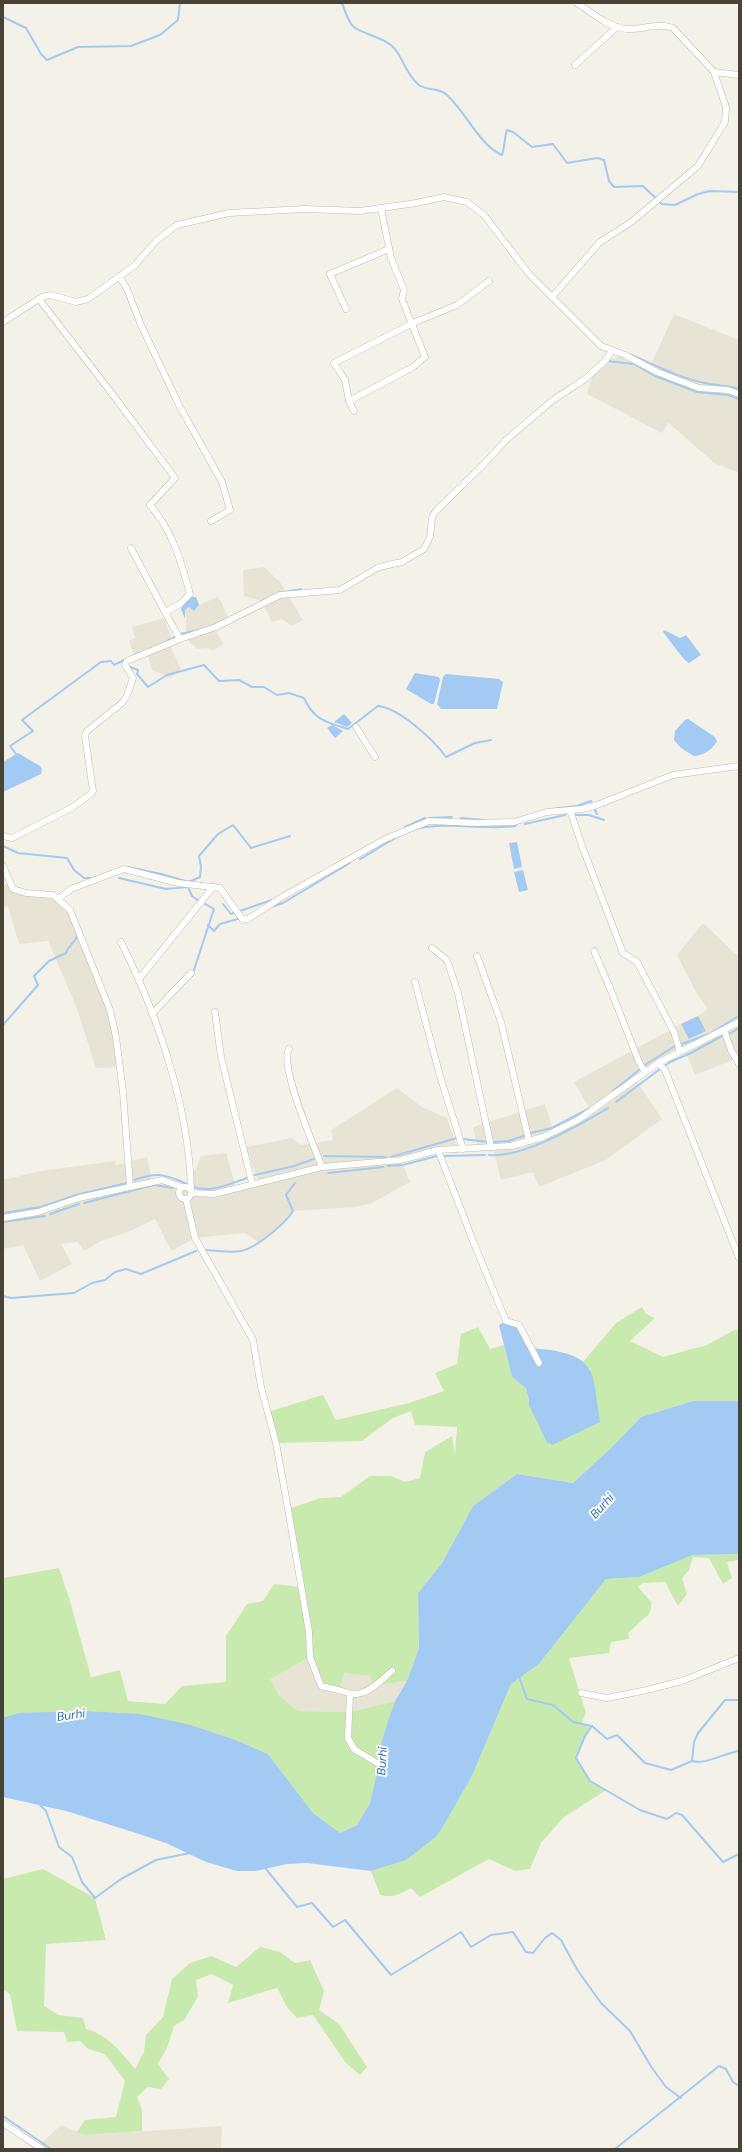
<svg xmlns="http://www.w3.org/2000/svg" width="742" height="2152" font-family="'DM Sans',sans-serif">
	<rect width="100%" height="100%" fill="#f4f2e8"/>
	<g fill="#e8e4d5">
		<polygon points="674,314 739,340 739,473 714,463 668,422 662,433 587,394 592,377 606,361 625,355 650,367"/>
		<polygon points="264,567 280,582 303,620 292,626 282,619 272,622 262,601 244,596 243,570"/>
		<polygon points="217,597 221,601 228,618 214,626 223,644 213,651 207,648 197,649 187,639 185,610 189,607 196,609 199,605"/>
		<polygon points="164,618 173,642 169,644 181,669 171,678 152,670 147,653 135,657 129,641 135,638 132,627"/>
		<polygon points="10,882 13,889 53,895 70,910 110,1010 120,1067 96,1068 76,1006 48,941 19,944 8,906 3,907 3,886"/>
		<polygon points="703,923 739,957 739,1064 735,1059 695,1075 685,1050 636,1080 662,1119 606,1160 539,1187 533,1172 501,1180 493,1148 478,1148 473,1127 545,1104 554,1132 591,1111 574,1082 681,1024 690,1039 706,1031 698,1016 708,1009 697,994 677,955"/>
		<polygon points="397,1088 422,1107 447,1118 458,1149 401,1160 410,1182 372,1203 356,1207 293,1211 285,1222 258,1242 245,1233 195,1238 171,1251 155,1219 128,1232 101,1241 84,1251 78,1242 61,1244 72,1264 40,1281 23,1245 3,1249 3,1180 40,1171 115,1161 116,1165 147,1157 152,1181 190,1188 190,1174 196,1169 201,1156 226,1153 236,1188 259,1183 246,1147 292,1138 301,1145 333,1140 331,1130"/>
		<polygon points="310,1657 344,1672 370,1676 373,1686 407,1681 395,1701 349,1712 298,1711 279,1695 269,1679"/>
		<polygon points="61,2125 86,2135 222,2126 221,2149 42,2149 38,2146"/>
	</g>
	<g fill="#c9eaaf">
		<polygon points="642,1307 646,1314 655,1318 630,1341 663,1357 707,1345 734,1330 739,1330 739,1401 693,1401 641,1417 611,1448 573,1483 517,1474 473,1506 442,1563 418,1593 419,1648 407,1681 373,1686 370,1676 344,1673 340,1689 321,1686 310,1657 270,1679 279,1695 298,1711 349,1712 395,1701 378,1754 377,1773 370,1803 357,1825 340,1833 313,1813 268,1754 236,1740 191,1725 3,1718 3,1578 59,1568 70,1601 91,1677 120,1670 128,1701 165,1704 182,1686 226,1682 226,1636 247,1604 263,1601 274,1584 301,1587 288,1509 321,1498 341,1497 370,1476 391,1476 406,1482 420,1478 425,1452 452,1436 455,1454 457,1427 415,1425 411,1411 393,1418 362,1441 276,1443 267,1412 323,1395 336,1420 409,1403 444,1391 435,1373 457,1364 461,1334 478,1327 490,1349 504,1345 512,1377 526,1388 530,1406 546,1440 591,1370 583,1362 616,1323"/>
		<path d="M739 1554V1560L727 1562 732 1578 723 1584 709 1558 693 1557 689 1570 682 1578 687 1594 678 1606 665 1582 643 1583 638 1587 652 1603 649 1615C642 1618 635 1628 628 1633L629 1639 611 1642 609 1653 569 1658 586 1713 581 1724 592 1726 585 1736 576 1758 590 1780 606 1790 563 1818 541 1843 530 1869 515 1871 489 1859 420 1897 411 1888C399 1895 393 1898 380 1895L371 1871 406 1860 436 1837 472 1776 511 1684 539 1664 606 1579 639 1577 693 1555Z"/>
		<path d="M43 1869 95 1898 106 1940 46 1944 44 2006 59 2015 83 2018 86 2029C106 2033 123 2054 135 2069L144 2052 146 2035 163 2017 172 1979 190 1963 212 1956 236 1967 260 1947 280 1952 295 1963 310 1960 324 1991 319 2010 339 2024 367 2067 360 2075 345 2062 313 2015 297 2018 287 2007 277 1988 228 2003 233 1985 212 1974 196 1980 198 1997 184 2020 174 2026 167 2048 158 2064 169 2079 161 2089 148 2087 137 2097 142 2110V2131L86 2135 76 2133 85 2120 116 2117 125 2081 105 2054 88 2049 80 2041 67 2042 64 2032 17 2031 10 1994 3 1990V1879Z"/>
	</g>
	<g fill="#a2caf3">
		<polygon points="189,597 196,597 199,605 194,611 189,607 185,610 185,619 181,609"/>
		<path d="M664 630 680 638 686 635 701 655 689 663C683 660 669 639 663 632Z"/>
		<polygon points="415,673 439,677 440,680 434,704 431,704 406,689"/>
		<polygon points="446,674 499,679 503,682 497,709 441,709 437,704 443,677"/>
		<polygon points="344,714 352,723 347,727 334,722"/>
		<path d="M688 719 715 737 717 741C712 750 704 755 694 756L681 748 674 740 675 731 685 720Z"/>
		<polygon points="332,725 343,731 335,738 327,728"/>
		<polygon points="18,753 40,766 42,769 41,774 3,792 3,762"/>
		<polygon points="517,842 522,867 514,869 509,843"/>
		<polygon points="523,870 528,890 519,892 514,872"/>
		<polygon points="698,1016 706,1031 689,1039 681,1024"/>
		<path d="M506 1321 519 1325 531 1348C550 1350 579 1351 590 1370 595 1378 598 1411 600 1422L552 1445 546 1440 530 1405 526 1388 512 1377 499 1325Z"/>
		<polygon points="693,1401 739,1401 739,1554 693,1555 639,1577 606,1579 539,1664 511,1684 472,1776 445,1823 436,1837 406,1860 371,1871 307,1863 287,1864 256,1871 237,1871 206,1862 166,1843 133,1832 66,1811 3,1797 3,1718 18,1713 83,1711 140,1714 191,1725 236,1740 268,1754 313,1813 340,1833 357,1825 370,1803 377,1773 378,1754 387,1724 395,1701 407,1681 419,1648 418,1593 442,1563 473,1506 517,1474 573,1483 611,1448 641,1417"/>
	</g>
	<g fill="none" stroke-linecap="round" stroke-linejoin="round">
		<g stroke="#a2caf3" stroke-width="2">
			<path d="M342 3C345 11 348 22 354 27 363 34 382 37 392 46 403 55 404 73 419 85 427 91 438 87 447 95 466 112 479 145 502 155 505 147 504 138 507 130L513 132 532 147 553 144 567 163 597 158 604 160 609 181 614 187 643 186 662 204 675 205 698 194 710 191 739 192"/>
			<polyline points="3,17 26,28 41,54 47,60 78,47 131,46 160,35 178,20 180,3"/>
			<path d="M629 354C653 364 679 378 705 383 717 386 728 385 739 389"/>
			<polyline points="607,361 634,364 655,376 697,392 728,395 739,399"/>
			<polyline points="285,592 301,589"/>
			<polyline points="180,634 199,630"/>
			<polyline points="167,641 175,637"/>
			<path d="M130 667 138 670 137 674 148 687 167 675 204 665 219 681 239 680 252 687H264L277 695 289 693 304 698C314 720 326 722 348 729L378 706C399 708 433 739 446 757L475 743 491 740"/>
			<polyline points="16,754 10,746 33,731 22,720 101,662 111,661 114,665 139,653"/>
			<polyline points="552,809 577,806 591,801 597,814"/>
			<polyline points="575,815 589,815 604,820"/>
			<polyline points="430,818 452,817"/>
			<polyline points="461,818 483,820"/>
			<polyline points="525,824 565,815"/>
			<polyline points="405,827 425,818"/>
			<polyline points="3,846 18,853 67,858 74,870 84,878 92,878"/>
			<path d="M360 859C380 848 403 830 426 827 456 823 486 830 516 826"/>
			<polyline points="128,867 161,874 189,882 200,877 201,866 199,856 218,834 233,825 251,848 290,836"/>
			<polyline points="119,878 166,889 188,887 192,896 199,901"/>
			<polyline points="223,904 231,914 272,900"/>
			<polyline points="271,907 283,903 350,863"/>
			<polyline points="208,925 214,931 220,924 241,918"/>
			<polyline points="192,976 214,909 205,904"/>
			<path d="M3 1025 38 985 34 976 49 961 66 953C68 946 74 944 77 936"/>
			<polyline points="729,1034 739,1028"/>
			<polyline points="682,1044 709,1034 737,1017"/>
			<polyline points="645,1065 675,1046"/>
			<polyline points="665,1066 670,1062 691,1053 722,1036"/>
			<polyline points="613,1091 640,1069"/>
			<polyline points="616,1102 660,1069"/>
			<polyline points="531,1133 552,1128 590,1108"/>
			<polyline points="463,1139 488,1142"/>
			<polyline points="493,1142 509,1141 526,1135"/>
			<path d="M489 1155C524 1158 579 1125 608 1108"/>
			<polyline points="324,1156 386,1157"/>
			<polyline points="443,1156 485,1155"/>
			<polyline points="391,1157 457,1138"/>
			<polyline points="388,1166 403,1165 437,1156"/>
			<polyline points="328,1173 383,1167"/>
			<polyline points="255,1175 294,1166 314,1159"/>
			<path d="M134 1180C157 1172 165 1174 187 1184"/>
			<path d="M194 1187C212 1193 229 1184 247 1178"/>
			<polyline points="84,1203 154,1185 173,1188"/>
			<polyline points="3,1213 41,1207 76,1195 127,1183"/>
			<polyline points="50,1214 79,1204"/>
			<polyline points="3,1222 45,1216"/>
			<path d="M206 1250C217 1251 230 1253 241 1251 256 1248 285 1224 293 1211L286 1195 295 1183"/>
			<polyline points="3,1296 11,1298 74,1293 92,1283 105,1280 115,1272 126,1269 141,1274 196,1251"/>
			<polyline points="530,1400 530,1405 548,1442"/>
			<polyline points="519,1677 527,1699 553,1705 573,1722 592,1726 607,1739 617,1735 645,1763 671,1770 692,1761 694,1742 698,1733 725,1700 739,1700"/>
			<polyline points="592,1726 585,1736 576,1758 590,1781 640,1810 667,1819 676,1813 682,1815 723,1862 739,1854"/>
			<path d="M692 1761C706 1765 724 1753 739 1751"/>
			<polyline points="40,1805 46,1811 59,1847 72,1857 82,1882 95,1898 121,1879 156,1860 190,1853"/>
			<polyline points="266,1869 297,1907 312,1903 333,1927 345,1920 391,1975 461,1932 471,1947 491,1935 513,1932 526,1952 533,1953 545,1938 552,1933 561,1940 578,1971 601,2003 630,2031 652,2068 666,2087 681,2098"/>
			<polyline points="3,2116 51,2149"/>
			<polyline points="615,2149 719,2066 726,2069 733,2082 739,2086"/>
		</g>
		<defs>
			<g id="minor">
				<path d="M577 3C591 12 609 28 627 29 642 30 658 22 673 28L714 72 739 75"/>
				<polyline points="575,65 617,27"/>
				<polyline points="119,276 127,289 141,325 179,405 222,482 230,510 211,521"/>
				<polyline points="552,297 600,242 630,223 698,166 725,122 726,107 714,72"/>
				<path d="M39 299 113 395 175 478 150 505C173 532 181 561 190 594L180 604 165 612 180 639"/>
				<polyline points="346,309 330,274 389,249"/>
				<polyline points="3,322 42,297 51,295 76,302 88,299 134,266 157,240 177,225 229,213 305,209 360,211 416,203 444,197 467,202 484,215 529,274 601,346 625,355 657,372 699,388 728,390 739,394"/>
				<polyline points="349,401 345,380 334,363 413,323 457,305 489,281"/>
				<polyline points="354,411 349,401 413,367 425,357 402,299 404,290 391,258 381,208"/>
				<polyline points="131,548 165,612"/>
				<polyline points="356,727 375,757"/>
				<polyline points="570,810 582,846 623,953 637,962 674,1032 680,1052"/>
				<polyline points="3,836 12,838 73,807 92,793 93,791 85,736 87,731 122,703 127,696 133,678 125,665 127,661 180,639 216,627 280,595 340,590 379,567 402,562 424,549 430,537 432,518 435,512 485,463 506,440 553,400 585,379 605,361 612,351"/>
				<polyline points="3,866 13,889 26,893 53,895 70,910 110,1010 116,1037 123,1092 130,1187"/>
				<polyline points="58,899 71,889 124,869 178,883 220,888 243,920 248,919 282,897 385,839 429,821 477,823 514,822 547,812 583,809 597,805 673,775 739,766"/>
				<path d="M121 942C158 1016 189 1107 191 1190"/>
				<polyline points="432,948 447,960 458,993 491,1147"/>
				<polyline points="594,951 612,993 639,1062 645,1072"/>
				<polyline points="477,956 501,1022 529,1141"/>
				<polyline points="139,979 213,887"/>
				<polyline points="415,982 440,1076 463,1149"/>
				<polyline points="215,1012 221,1057 252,1183"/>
				<polyline points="152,1014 191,973"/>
				<polyline points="724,1030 731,1050 739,1064"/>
				<path d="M289 1049C279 1066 314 1146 322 1167"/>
				<polyline points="658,1063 665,1070 739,1258"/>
				<polyline points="438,1150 473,1241 506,1321 519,1325 539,1363"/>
				<circle cx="185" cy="1193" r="6"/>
				<polyline points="191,1193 214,1194 322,1167 401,1160 438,1150 511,1146 543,1137 578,1120 658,1063 739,1022"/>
				<path d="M186 1199 195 1238 253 1340 261 1387 276 1443 288 1509 309 1632 310 1657 321 1686C331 1688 339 1690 349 1693 365 1698 380 1681 392 1671"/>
				<polyline points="3,1218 38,1212 79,1198 162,1180 182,1187"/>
				<polyline points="581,1693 607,1698 647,1690 682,1681 739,1658"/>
				<polyline points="350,1694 348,1738 354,1749 377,1763"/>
				<polyline points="3,2123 42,2149"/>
			</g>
		</defs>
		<use href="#minor" stroke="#c0bbaa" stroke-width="7"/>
		<use href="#minor" stroke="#fff" stroke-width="6"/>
	</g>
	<g text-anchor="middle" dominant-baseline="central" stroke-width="4" stroke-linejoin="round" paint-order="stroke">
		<g font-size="12" font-style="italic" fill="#2b6eb8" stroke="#fff">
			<text transform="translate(602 1506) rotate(-48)">Burhi</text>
			<text transform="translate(71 1715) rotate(-8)">Burhi</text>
			<text transform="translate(382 1761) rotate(-87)">Burhi</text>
		</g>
	</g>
	<rect width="742" height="2152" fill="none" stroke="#484336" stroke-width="8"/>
</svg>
